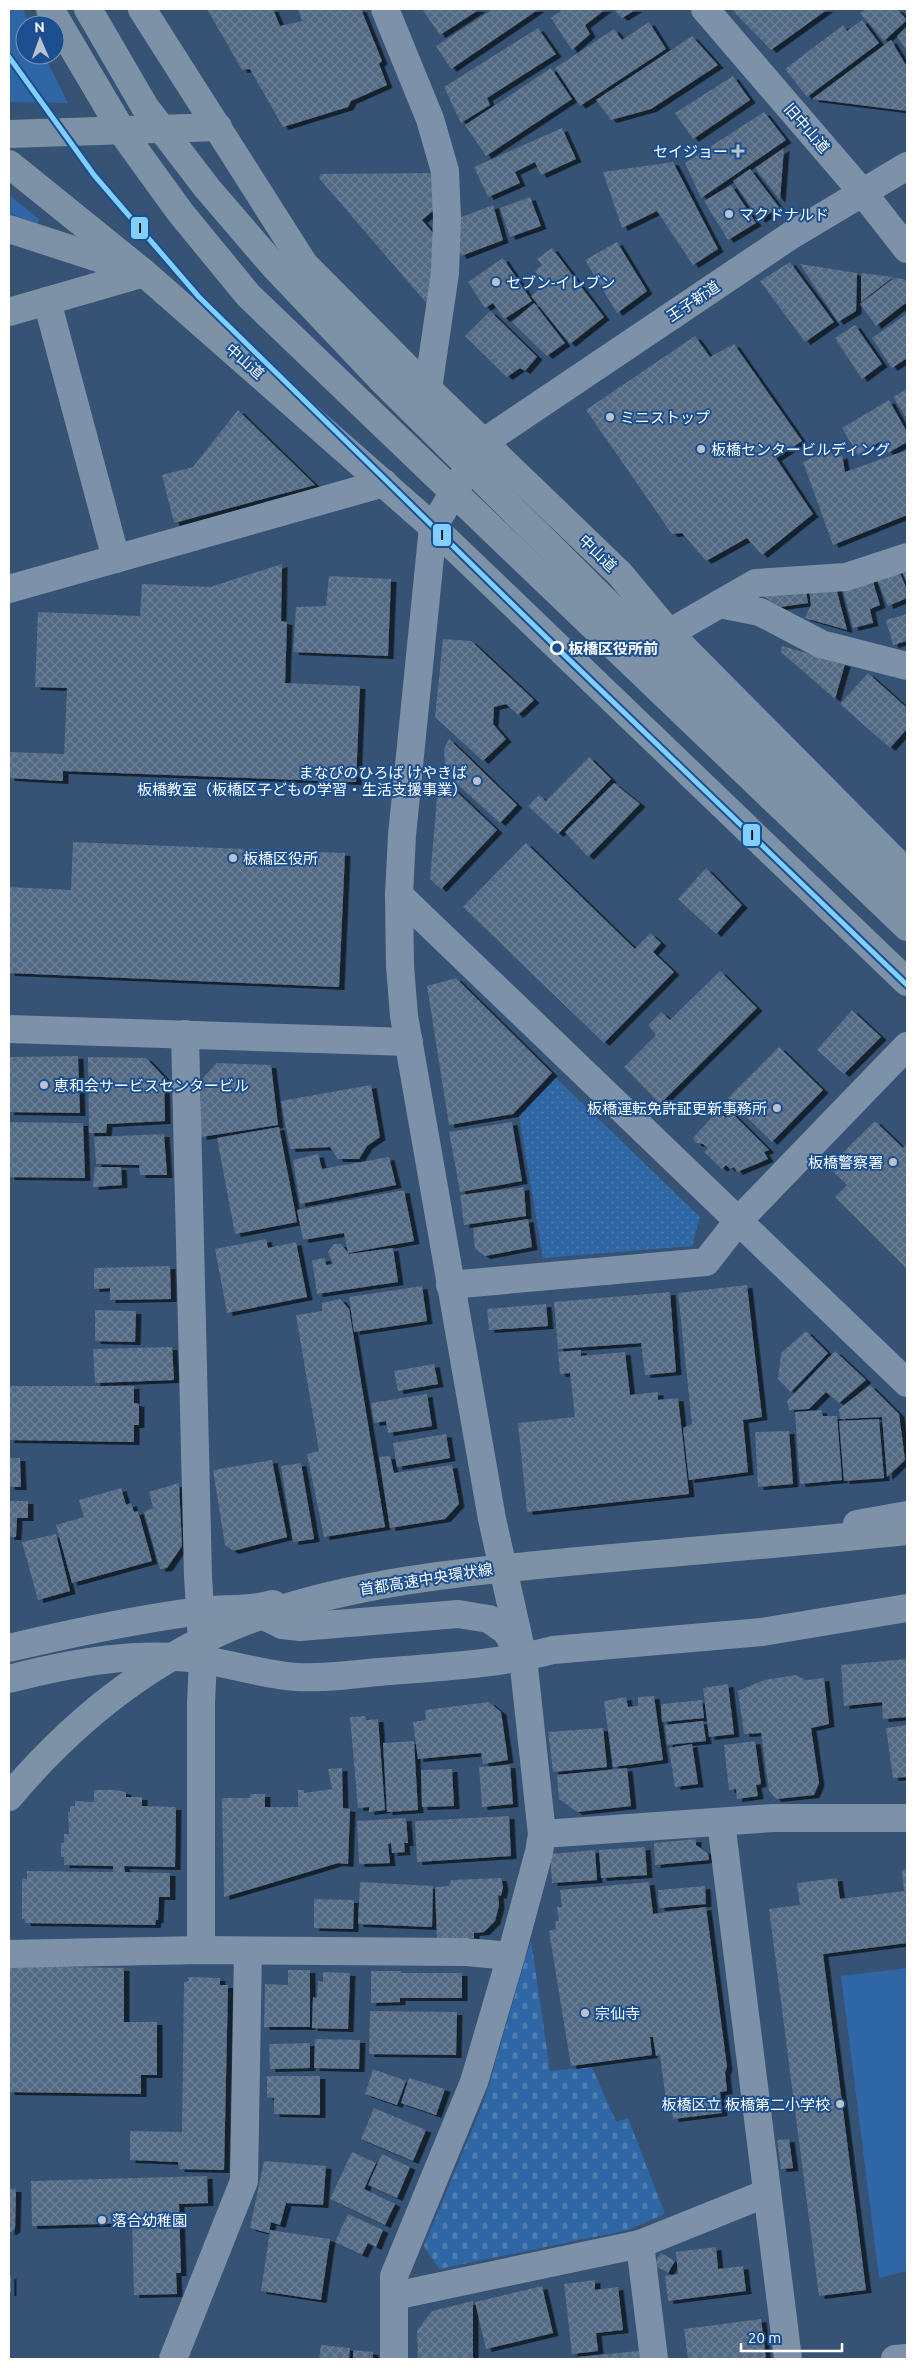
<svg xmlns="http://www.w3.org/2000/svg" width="916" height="2368" font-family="Ubuntu,'Noto Sans JP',sans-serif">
	<defs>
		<pattern id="cemetery-stones" width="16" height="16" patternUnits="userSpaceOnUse" patternTransform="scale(1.25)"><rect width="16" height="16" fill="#2f66a5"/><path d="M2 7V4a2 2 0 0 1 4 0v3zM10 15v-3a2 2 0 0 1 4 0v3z" fill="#4e7db2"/></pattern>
		<pattern id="park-dots" width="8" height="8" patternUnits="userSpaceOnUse" patternTransform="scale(1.25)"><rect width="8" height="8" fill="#2f66a5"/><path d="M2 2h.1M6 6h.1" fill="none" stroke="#4e7db2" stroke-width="1.8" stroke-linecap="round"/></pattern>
		<pattern id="building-cross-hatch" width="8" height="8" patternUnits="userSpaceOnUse" patternTransform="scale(1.25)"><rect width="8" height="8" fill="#526984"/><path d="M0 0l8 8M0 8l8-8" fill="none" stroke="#6c8096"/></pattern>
		<filter id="shadow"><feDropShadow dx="5.5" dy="3" stdDeviation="0" flood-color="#0009"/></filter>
	</defs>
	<rect width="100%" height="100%" fill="#365274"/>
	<g fill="#2f66a5">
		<polygon points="9,9 23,9 30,25 25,25 25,55 44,55 68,103 9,102"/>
		<polygon points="9,195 40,220 37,224 9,213"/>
		<polygon points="907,1968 907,2271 879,2278 841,1976"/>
	</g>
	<polygon fill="url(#cemetery-stones)" points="531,1940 550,2071 592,2067 616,2122 628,2118 665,2214 628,2230 439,2269 424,2246 484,2101"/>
	<polygon fill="url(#park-dots)" points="556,1078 700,1217 692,1246 543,1258 519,1115"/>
	<g fill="url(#building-cross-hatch)" filter="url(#shadow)">
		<polygon points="207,9 273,9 280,26 302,21 298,9 361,9 382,61 379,64 387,85 351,101 348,107 283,127 250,69 242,70"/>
		<polygon points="422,9 480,9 440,35"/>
		<polygon points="493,9 539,9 451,69 436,46"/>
		<polygon points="563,9 606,9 585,25 590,34 572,50 551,18"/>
		<polygon points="613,9 637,9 622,18"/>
		<polygon points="731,9 828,9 771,50"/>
		<polygon points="866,9 897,9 907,20 884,41 860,13"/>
		<polygon points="862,20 879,43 807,97 785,69 843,25 847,31"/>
		<polygon points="649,22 666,49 580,106 555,68 614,29 622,40"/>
		<polygon points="907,26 907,51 897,36"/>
		<polygon points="538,28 556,54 487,98 490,105 461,123 444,87"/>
		<polygon points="692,36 718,65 651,109 611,120 596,100"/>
		<polygon points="891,40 907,67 907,111 812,99"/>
		<polygon points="551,68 572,99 486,156 465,125"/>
		<polygon points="733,76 750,100 693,139 675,113"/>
		<polygon points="764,112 786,140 701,198 685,163"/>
		<polygon points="562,128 576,159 541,175 535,162 515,172 520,183 488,197 474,167"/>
		<polygon points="784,148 780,200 755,168"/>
		<polygon points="673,162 718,249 693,265 657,211 622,228 603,172"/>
		<polygon points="750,169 779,207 760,220 733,181"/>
		<polygon points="435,173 435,209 422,220 438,239 428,305 319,178 321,174"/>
		<polygon points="731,185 756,223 728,240 704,201"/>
		<polygon points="530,197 541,226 510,237 500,208"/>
		<polygon points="493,205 503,240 461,256 454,241 459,218"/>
		<polygon points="617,242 647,291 617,313 585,260"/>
		<polygon points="552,248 604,317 570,344 531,296 545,284 535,271 542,265 537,259"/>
		<polygon points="503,258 532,301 504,319 493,303 485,308 468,282"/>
		<polygon points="790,262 834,322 805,342 760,281"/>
		<polygon points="800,264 857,273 856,311 838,322"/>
		<polygon points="861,273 893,277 861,302"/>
		<polygon points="894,278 904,279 907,283 907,302 876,326 860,304"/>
		<polygon points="534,303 565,343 547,356 512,322"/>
		<polygon points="490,311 537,357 525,371 520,368 507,377 465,336"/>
		<polygon points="907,314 907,358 892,368 872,338"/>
		<polygon points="855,325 882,364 862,379 835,338"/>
		<polygon points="695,336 710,357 734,344 802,441 776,458 813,514 762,555 747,538 706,561 682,533 672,534 586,410"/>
		<polygon points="907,389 907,419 893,397"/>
		<polygon points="889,400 907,432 907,442 888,453 881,441 858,455 842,428"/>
		<polygon points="238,410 315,485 174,523 162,475 193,467"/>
		<polygon points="829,450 836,458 842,455 845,472 907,450 907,515 833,545 803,462"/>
		<polygon points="907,561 907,584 899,564"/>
		<polygon points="896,563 907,590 907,598 888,606 874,573"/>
		<polygon points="282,564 281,621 287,622 285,683 360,686 356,782 63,771 63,781 9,778 9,752 64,754 67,688 35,687 38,612 140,616 142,584 210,587"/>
		<polygon points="871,575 880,605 870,609 873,623 853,628 841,583"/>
		<polygon points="329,576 391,579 388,656 293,652 296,607 326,606"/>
		<polygon points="805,586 808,603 780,607 757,592"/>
		<polygon points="836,588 847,630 805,618 811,605 809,590"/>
		<polygon points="907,614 907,641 893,645 886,620"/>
		<polygon points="443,639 471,641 534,700 518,715 506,704 494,707 493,724 506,739 483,761 435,717"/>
		<polygon points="782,646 845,664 835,699 781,652"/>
		<polygon points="868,673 907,708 907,729 890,748 840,704"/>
		<polygon points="449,739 517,805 500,823 445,773 444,749"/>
		<polygon points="589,757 611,779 558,834 528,806 539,795 546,801"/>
		<polygon points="439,775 497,830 441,889 430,879"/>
		<polygon points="614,783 640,804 588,857 565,832"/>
		<polygon points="73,842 345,853 339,987 9,973 9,887 71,890"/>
		<polygon points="526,843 635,949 650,933 661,943 653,952 674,972 604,1043 463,907"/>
		<polygon points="706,868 742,905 716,934 678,899"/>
		<polygon points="720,971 757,1008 660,1104 624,1067 656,1035 648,1025 661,1012 670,1020"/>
		<polygon points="456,978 552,1073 513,1114 449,1125 427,986"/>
		<polygon points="852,1010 881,1037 844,1074 817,1050"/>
		<polygon points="779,1047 823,1090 772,1142 728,1098"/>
		<polygon points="78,1056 80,1113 9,1112 9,1057"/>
		<polygon points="88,1057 146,1058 164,1077 165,1121 107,1124 106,1133 89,1133"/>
		<polygon points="217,1063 271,1065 278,1125 201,1137 201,1080"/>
		<polygon points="371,1085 380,1137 367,1146 359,1159 338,1159 330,1147 290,1149 281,1101"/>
		<polygon points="718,1111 726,1118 731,1112 769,1150 764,1152 768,1159 737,1172 734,1167 730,1169 726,1165 722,1169 704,1152 708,1148 703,1144 696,1143 693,1138"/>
		<polygon points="875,1121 903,1148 907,1143 907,1269 835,1197 847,1185 828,1167"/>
		<polygon points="9,1122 83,1123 85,1178 9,1177"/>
		<polygon points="512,1122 522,1181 460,1192 449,1132"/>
		<polygon points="279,1127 297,1222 235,1234 217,1138"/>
		<polygon points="164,1134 167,1175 140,1175 139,1165 96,1164 94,1137"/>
		<polygon points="318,1154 322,1169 389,1157 396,1185 300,1204 293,1160"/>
		<polygon points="95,1167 121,1167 122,1185 93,1187"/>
		<polygon points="524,1187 526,1216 464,1225 460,1195"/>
		<polygon points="404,1190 414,1241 348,1253 344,1233 303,1240 297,1210"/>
		<polygon points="528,1219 532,1247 485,1256 475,1249 473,1228"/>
		<polygon points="266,1239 268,1248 296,1242 307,1297 227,1313 215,1249"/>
		<polygon points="334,1244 341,1244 349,1254 393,1248 398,1282 317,1294 312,1260 325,1258 326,1265 333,1264 328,1252"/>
		<polygon points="170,1266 171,1299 110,1300 110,1288 94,1289 94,1268"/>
		<polygon points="747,1285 762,1417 743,1420 748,1472 689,1480 683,1428 692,1424 678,1293"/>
		<polygon points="422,1286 427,1321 354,1332 349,1297"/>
		<polygon points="670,1292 676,1372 645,1375 641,1343 558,1349 554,1302"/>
		<polygon points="340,1299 349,1309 385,1527 324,1537 307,1454 319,1451 296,1315 322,1311 322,1303"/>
		<polygon points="546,1304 548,1326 489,1330 487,1309"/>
		<polygon points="95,1310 136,1311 135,1342 95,1341"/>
		<polygon points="806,1331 828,1353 791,1392 778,1379 781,1353"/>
		<polygon points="172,1347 174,1380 95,1383 93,1349"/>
		<polygon points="581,1350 581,1356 625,1352 630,1395 658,1392 658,1400 678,1398 689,1494 527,1512 518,1423 575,1417 570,1373 560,1374 558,1352"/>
		<polygon points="835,1351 866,1380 839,1403 826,1392 809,1409 789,1410 787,1401"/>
		<polygon points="434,1364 438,1384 398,1391 394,1371"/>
		<polygon points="870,1385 899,1414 905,1460 887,1477 882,1417 840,1419 839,1409"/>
		<polygon points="9,1386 134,1386 134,1403 139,1404 139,1425 134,1425 134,1442 9,1440"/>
		<polygon points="427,1394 432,1426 388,1433 386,1421 374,1423 371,1403"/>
		<polygon points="821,1410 823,1416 837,1416 842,1480 800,1484 795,1412"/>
		<polygon points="879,1419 884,1478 844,1481 839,1421"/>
		<polygon points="789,1431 793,1484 758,1487 755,1432"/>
		<polygon points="446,1434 450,1458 397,1467 393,1443"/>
		<polygon points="390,1456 394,1473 452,1465 459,1504 445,1519 390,1528 379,1457"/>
		<polygon points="9,1458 20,1458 21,1487 9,1487"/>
		<polygon points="272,1460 287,1537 233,1551 225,1545 213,1470"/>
		<polygon points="301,1463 314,1539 293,1542 281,1466"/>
		<polygon points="179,1483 182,1546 167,1568 160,1569 144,1512 153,1508 149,1492"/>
		<polygon points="121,1488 126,1505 131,1503 134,1512 138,1511 152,1561 72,1583 56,1525 84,1517 79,1500"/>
		<polygon points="9,1501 28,1501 28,1518 17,1518 16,1537 9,1537"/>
		<polygon points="56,1534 70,1591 38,1600 22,1542"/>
		<polygon points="907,1659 907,1717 883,1719 882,1702 844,1706 841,1665"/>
		<polygon points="796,1675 806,1680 824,1678 829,1724 811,1728 819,1783 814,1795 776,1799 769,1791 761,1733 744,1734 738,1691 764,1680"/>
		<polygon points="728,1684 734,1734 709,1737 703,1688"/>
		<polygon points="654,1696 663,1760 613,1767 604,1701 626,1697 628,1707 638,1706 638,1697"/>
		<polygon points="702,1700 704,1718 662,1722 661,1704"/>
		<polygon points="489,1702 501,1712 508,1760 483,1764 481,1753 418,1759 413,1722 426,1720 425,1710"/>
		<polygon points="365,1716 366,1720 378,1719 385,1810 369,1812 369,1807 358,1808 350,1717"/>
		<polygon points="703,1721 706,1741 667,1745 665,1725"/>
		<polygon points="907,1725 907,1779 905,1777 893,1778 886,1728"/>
		<polygon points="603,1728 607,1767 553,1772 548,1732"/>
		<polygon points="414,1741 418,1810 387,1812 383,1743"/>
		<polygon points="755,1741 761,1784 756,1785 758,1796 737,1799 736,1789 729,1790 724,1745"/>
		<polygon points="692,1744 698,1784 675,1787 669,1748"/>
		<polygon points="510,1765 513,1804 482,1807 479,1767"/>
		<polygon points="342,1768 343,1808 350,1809 348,1864 338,1863 224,1897 222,1798 250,1798 250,1794 265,1794 265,1807 298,1807 298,1790 304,1790 304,1793 332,1789 328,1769"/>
		<polygon points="627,1768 631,1806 577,1812 559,1799 557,1775"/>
		<polygon points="452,1769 454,1806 422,1807 421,1770"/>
		<polygon points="94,1790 115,1790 126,1792 126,1797 142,1797 142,1806 176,1807 175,1867 124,1866 125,1872 170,1873 170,1897 159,1897 158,1920 156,1920 155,1925 25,1923 25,1919 22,1919 22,1878 27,1879 27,1871 113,1872 113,1866 64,1865 64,1857 61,1857 61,1843 64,1843 64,1834 69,1834 68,1812 70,1812 70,1806 75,1806 75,1801 94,1802"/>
		<polygon points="509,1816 511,1856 417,1862 415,1821"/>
		<polygon points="406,1818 408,1843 404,1843 405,1852 392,1853 391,1843 388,1844 390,1863 359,1864 357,1821"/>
		<polygon points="696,1839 696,1845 708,1853 709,1860 655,1865 654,1843"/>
		<polygon points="645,1847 647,1875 601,1878 599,1850"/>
		<polygon points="595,1850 597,1880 552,1883 550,1854"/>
		<polygon points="907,1869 907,1943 823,1954 866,2290 819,2296 769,1909 800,1905 797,1883 837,1878 840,1899 904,1891 902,1870"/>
		<polygon points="501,1878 503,1887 501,1896 498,1895 499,1905 495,1921 484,1932 474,1933 474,1938 437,1938 435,1887 449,1886 451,1880"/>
		<polygon points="360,1882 433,1886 432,1927 358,1924"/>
		<polygon points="649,1882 653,1914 706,1907 727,2067 725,2072 727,2091 720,2092 722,2113 673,2119 671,2099 666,2100 660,2055 656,2056 653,2037 650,2037 652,2055 571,2066 549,1931 556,1929 555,1921 559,1921 557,1907 562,1907 560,1890"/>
		<polygon points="705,1886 706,1904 659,1908 658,1890"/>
		<polygon points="314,1899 354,1900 353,1929 314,1928"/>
		<polygon points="9,1966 124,1968 124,2022 157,2022 157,2075 141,2075 141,2094 9,2092"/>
		<polygon points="288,1970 310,1970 310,2027 264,2027 265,1984 288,1985"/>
		<polygon points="371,1971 401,1971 401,1973 462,1973 462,1998 400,1998 400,2002 371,2003"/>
		<polygon points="323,1972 350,1973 348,2029 312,2028 313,1997 317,1998 318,1981 323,1982"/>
		<polygon points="188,1977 220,1978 220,1985 228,1985 224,2170 179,2169 178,2162 130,2160 130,2131 182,2132 184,1982 189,1981"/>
		<polygon points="370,2011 457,2012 456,2055 369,2054"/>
		<polygon points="315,2039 360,2040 359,2069 314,2068"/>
		<polygon points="310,2043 310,2068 270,2069 269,2044"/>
		<polygon points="373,2069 406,2081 397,2105 365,2094"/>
		<polygon points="267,2076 320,2076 320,2115 274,2114 274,2098 267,2097"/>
		<polygon points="409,2078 445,2089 436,2115 401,2103"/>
		<polygon points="374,2108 426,2130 413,2161 361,2139"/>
		<polygon points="789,2139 793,2168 781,2169 777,2140"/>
		<polygon points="352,2152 376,2163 364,2189 395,2204 385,2225 330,2199"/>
		<polygon points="382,2154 410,2167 397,2198 368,2185"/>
		<polygon points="264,2161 326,2166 323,2205 286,2203 280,2225 271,2222 269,2233 250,2228"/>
		<polygon points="207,2176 208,2203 179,2204 181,2273 176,2273 177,2294 134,2295 132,2223 32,2226 31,2181"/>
		<polygon points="9,2189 16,2189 15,2229 11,2232 9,2232"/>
		<polygon points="348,2214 383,2230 376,2247 368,2243 362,2255 335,2242"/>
		<polygon points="270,2230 330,2239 321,2300 261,2291"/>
		<polygon points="716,2247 718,2269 743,2266 746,2291 668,2301 665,2276 678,2274 676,2252"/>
		<polygon points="661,2253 675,2261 668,2273 653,2265"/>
		<rect x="9" y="2276" width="2" height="17"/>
		<polygon points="595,2280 595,2290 618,2287 623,2330 596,2333 598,2351 572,2354 564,2284"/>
		<polygon points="542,2286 553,2333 486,2349 475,2302"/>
		<polygon points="473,2301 473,2359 418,2359 417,2331 432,2311"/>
		<polygon points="761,2319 766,2359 688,2359 684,2329"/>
		<polygon points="321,2345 350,2348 349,2359 319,2359"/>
		<polygon points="353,2350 373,2352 373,2359 353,2359"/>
		<polygon points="639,2351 640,2359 578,2359 578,2357"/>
	</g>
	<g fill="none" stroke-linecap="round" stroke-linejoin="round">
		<g stroke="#7d92a8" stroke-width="28">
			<polyline points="385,9 430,119 445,171 447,219 445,273 428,389"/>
			<polyline points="705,9 863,193 907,249"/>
			<polyline points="47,301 116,559"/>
			<polyline points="9,589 384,483"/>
			<polyline points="719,604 760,612 821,644 907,666"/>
			<polyline points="669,633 756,583 846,577 907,557"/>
			<polyline points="399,895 907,1383"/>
			<polyline points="9,1029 409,1042"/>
			<polyline points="185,1034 198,1576 203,1660 201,1703 201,1950"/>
			<polyline points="450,1285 706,1262 739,1220 907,1046"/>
			<polyline points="857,1524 907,1515"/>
			<polyline points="252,1610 282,1625 300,1627 458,1614 489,1619 506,1631 518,1651"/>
			<path d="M9 1648C72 1633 137 1619 201 1611 226 1608 249 1611 273 1604"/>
			<path d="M9 1679C71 1663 139 1650 204 1660 235 1665 265 1675 297 1677 324 1679 353 1674 380 1672 438 1667 496 1665 553 1650L762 1632 907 1608"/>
			<polyline points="721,1822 788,2359"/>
			<polyline points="542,1834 773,1818 907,1818"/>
			<polyline points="9,1954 201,1950 466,1952 511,1956"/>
			<polyline points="640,2244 654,2359"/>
			<polyline points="394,2296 640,2244 767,2193"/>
			<polyline points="173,2359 244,2181 248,1951"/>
			<polyline points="394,2359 394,2276 474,2082 511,1956 539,1852 542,1834 523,1658 492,1519 404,1016 400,966 399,895 402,835 433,527 484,442 790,236 907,166"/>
			<polyline points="895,2359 907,2358"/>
		</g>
		<g stroke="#7e92a7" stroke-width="28">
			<polyline points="50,9 125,136 180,212 248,295 907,927"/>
			<polyline points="88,9 145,107 207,188 274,266 380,378 907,900"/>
			<polyline points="142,9 304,264 428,389 620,574 669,633 907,873"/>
			<polyline points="9,134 218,127"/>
			<polyline points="9,164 144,273 433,527 907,982"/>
			<polyline points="9,229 126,267"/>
			<polyline points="9,312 144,273"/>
			<path d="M9 1797C74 1720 154 1656 249 1620 357 1580 474 1571 588 1560 694 1551 801 1542 907 1531"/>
		</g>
		<defs>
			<polyline id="metro-1" points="9,57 94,175 199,297 555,646 907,985"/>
		</defs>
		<use href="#metro-1" stroke="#1b4f8f" stroke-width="9"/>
		<use href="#metro-1" stroke="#80cfff" stroke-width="5"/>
	</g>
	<g fill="#b9c2ce" stroke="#1b4f8f" stroke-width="2">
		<path d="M735.5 143.5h5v5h5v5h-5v5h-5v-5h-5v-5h5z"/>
		<circle cx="729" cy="214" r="5"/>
		<circle cx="496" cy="282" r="5"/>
		<circle cx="610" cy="417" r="5"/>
		<circle cx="701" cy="449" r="5"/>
		<circle cx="477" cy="781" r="5"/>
		<circle cx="233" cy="858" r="5"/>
		<circle cx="44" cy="1085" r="5"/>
		<circle cx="777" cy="1108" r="5"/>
		<circle cx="893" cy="1162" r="5"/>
		<circle cx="585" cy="2013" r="5"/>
		<circle cx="840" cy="2104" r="5"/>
		<circle cx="102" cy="2220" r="5"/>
	</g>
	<circle fill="#1b4f8f" stroke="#fff" stroke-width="2.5" cx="557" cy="648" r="6"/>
	<g text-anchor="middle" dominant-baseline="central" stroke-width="4" stroke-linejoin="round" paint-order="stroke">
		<g font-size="15" fill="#fff" stroke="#1b4f8f">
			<text transform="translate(807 128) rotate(49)">旧中山道</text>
			<text transform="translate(693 301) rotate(-34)">王子新道</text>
			<text transform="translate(245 361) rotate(41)">中山道</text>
			<text transform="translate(598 553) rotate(44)">中山道</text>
			<text transform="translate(426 1579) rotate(-9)">首都高速中央環状線</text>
		</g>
		<g font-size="15" fill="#fff" stroke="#1b4f8f" text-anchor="start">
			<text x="728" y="151" text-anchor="end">セイジョー</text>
			<text x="739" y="214">マクドナルド</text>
			<text x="506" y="282">セブン-イレブン</text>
			<text x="620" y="417">ミニストップ</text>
			<text x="711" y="449">板橋センタービルディング</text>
			<text x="467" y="772" text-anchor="end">まなびのひろば けやきば<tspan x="467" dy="17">板橋教室（板橋区子どもの学習・生活支援事業）</tspan></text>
			<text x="243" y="858">板橋区役所</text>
			<text x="54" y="1085">恵和会サービスセンタービル</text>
			<text x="767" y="1108" text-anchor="end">板橋運転免許証更新事務所</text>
			<text x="883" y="1162" text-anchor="end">板橋警察署</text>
			<text x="595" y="2013">宗仙寺</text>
			<text x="830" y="2104" text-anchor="end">板橋区立 板橋第二小学校</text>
			<text x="112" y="2220">落合幼稚園</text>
		</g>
		<g font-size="15" font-weight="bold" fill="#fff" stroke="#1b4f8f" text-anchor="start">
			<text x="568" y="648">板橋区役所前</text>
		</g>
	</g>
	<g stroke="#1b4f8f" stroke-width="2">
		<rect x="130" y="216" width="19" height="24" rx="5" fill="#80cfff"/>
		<rect x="432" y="523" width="20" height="24" rx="5" fill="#80cfff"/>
		<rect x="742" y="823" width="19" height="24" rx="5" fill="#80cfff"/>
	</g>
	<g font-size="14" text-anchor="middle" font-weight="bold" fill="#111">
		<text x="140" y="233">I</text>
		<text x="442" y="540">I</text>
		<text x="752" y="840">I</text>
	</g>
	<rect width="916" height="2368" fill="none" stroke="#ffffff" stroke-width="20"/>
	<g transform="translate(40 40) rotate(358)"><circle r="24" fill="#1b4f8f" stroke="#7695bc"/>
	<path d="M0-4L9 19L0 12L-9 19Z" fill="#b9c2ce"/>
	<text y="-8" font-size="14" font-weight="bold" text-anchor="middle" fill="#ffffff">N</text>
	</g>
	<path d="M741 2343v8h101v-8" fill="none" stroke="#ffffff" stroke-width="2.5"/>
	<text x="748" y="2343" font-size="15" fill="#ffffff" stroke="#1b4f8f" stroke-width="4" paint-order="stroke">20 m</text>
</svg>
